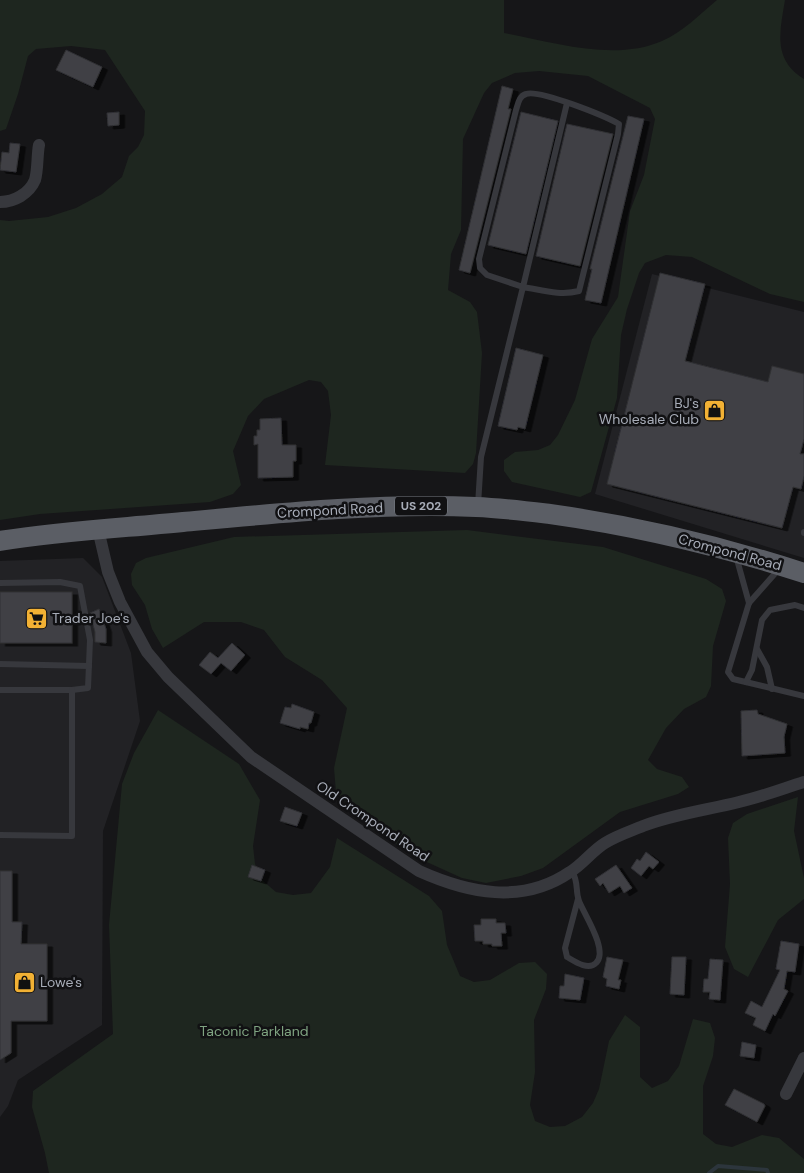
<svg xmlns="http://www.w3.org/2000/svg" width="804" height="1173" font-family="'DM Sans',sans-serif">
	<defs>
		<filter id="shadow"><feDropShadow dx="5.5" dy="3" stdDeviation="0" flood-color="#0009"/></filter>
	</defs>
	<rect width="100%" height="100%" fill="#161618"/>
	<g fill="#222225">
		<polygon points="652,274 804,312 804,558 595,494"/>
		<polygon points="83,558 102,577 131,653 140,721 103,831 102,1025 18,1080 8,1106 0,1117 0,561"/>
	</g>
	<g fill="#1e261f">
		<path d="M0 0H504V33C553 42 614 62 662 41 683 32 700 14 717 0H785C780 31 772 59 804 79V302L770 294 692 257 666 255 645 263 639 273 627 309 621 335 617 398 591 492 580 497 512 482 504 471V460L515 452 538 450 550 445 558 435 575 400 592 339 618 297 630 211 644 175 655 119 650 108 588 76 539 71 515 73 492 83 484 93 463 139 461 230 451 254 448 290 470 302 477 312 482 353 476 453 473 464 465 473 325 465 331 415 328 391 321 382 309 380 264 399 248 416 233 451 241 485 233 494 210 502 40 514 0 520V220L9 221 48 217 76 208 102 194 122 177 129 156 138 147 144 135 145 111 105 50 71 46 36 49 28 56 18 94 6 129 0 131Z"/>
		<polygon points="467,530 603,547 706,579 722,589 726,601 713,646 711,686 706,697 684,709 666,728 648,760 657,769 682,777 689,787 678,794 620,812 543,868 521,876 486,883 462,878 418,858 369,827 336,792 334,768 347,708 322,680 285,657 264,630 241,622 204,622 163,648 152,629 145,605 132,585 131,574 136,563 146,558 234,537"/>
		<polygon points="158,710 239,764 260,800 253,846 255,864 263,881 276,892 293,895 311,893 330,867 337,838 429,896 442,911 447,945 460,976 474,982 490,980 519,963 535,962 547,974 546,989 534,1020 535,1072 530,1105 535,1121 550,1127 565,1126 582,1117 593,1103 599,1089 609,1041 625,1015 640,1027 640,1077 652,1088 668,1081 679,1066 693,1019 710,1023 715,1038 713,1056 703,1086 703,1134 716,1144 732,1147 762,1135 779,1138 804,1159 804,1173 49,1173 45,1153 32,1107 33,1091 113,1034 109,925 122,784 134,753"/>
		<polygon points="798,797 794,831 804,878 804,899 778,920 748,977 734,969 725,947 730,884 728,838 733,823 747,814"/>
	</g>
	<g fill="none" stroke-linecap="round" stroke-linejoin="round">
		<polyline stroke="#2c353c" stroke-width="4" points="709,1173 718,1166 767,1170 768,1173"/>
	</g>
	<g fill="#404145" stroke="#303034" filter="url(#shadow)">
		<polygon points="66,50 102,67 93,87 56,70"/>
		<polygon points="502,86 513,89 508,109 511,109 470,273 459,270"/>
		<polygon points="119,112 119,125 108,126 107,113"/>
		<polygon points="521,112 558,121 526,254 488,245"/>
		<polygon points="628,116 644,119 601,303 585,300 592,269 590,269"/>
		<polygon points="567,124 613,134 580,266 536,256"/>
		<polygon points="10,143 20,144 16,172 0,170 2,152 9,153"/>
		<polygon points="660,273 705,284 685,361 768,382 772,366 804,374 804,439 800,454 804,454 804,476 801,489 793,487 782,528 607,484"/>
		<polygon points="516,348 543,355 525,429 518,427 517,430 498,426"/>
		<polygon points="281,418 282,445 296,445 296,461 293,461 293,477 258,478 258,444 254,445 254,436 257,436 257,430 260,430 260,419"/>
		<rect x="0" y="592" width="72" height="51"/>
		<polygon points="99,609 106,629 106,643 95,642 95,632 90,613"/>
		<polygon points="232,643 245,655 231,671 221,663 211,674 199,665 210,652 218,658"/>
		<polygon points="292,704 314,712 311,723 309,723 308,729 300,727 300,729 280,723 285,707 291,708"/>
		<polygon points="757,710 758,714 787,724 784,737 785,753 742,756 741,711"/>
		<polygon points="285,807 302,813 297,826 280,821"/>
		<polygon points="646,852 659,862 653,869 649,866 641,876 631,868 637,859 640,861"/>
		<polygon points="252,865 265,870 261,881 248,877"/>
		<polygon points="616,865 632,888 624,893 620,886 609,893 603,883 600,886 595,879"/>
		<polygon points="0,871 12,871 12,922 22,922 21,944 47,944 47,1021 11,1021 11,1053 0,1060"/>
		<polygon points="481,919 496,919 496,923 505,923 506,933 501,933 502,946 492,946 492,944 483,944 483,941 475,941 474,925 481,925"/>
		<polygon points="781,941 799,944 795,972 787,971 784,989 788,991 775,1016 773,1014 765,1031 753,1025 756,1018 745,1013 751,1001 762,1007 780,970 776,969"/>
		<polygon points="607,957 623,960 618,980 621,980 619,989 606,986 607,979 603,977"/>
		<polygon points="672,957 686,957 684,995 670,994"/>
		<polygon points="710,959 723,960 720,1000 709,999 710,992 703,992 704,979 708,979"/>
		<polygon points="565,974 584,978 580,1000 559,998 560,986 564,986"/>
		<polygon points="742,1042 756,1045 754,1058 740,1056"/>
		<polygon points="734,1089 764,1104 765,1106 757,1122 725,1105"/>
	</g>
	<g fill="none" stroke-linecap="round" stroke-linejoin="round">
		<g stroke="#37383d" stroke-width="6">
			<path d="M478 505 481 457 523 287C542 290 560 296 579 291L618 134 619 124C605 116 539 89 526 94 519 96 518 104 516 110L479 259 480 268 487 275 523 287 567 103"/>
			<polyline points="804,533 804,532"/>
			<polyline points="736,556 749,603"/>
			<polyline points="779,569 749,603 728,672 733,679 804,696"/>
			<polyline points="0,583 60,582 80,586 90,640 88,688 72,690 0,690"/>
			<polyline points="757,649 767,667 772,689"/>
			<polyline points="0,664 89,666"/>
			<polyline points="746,682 752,670 762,620 770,610 795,605 804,608"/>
			<polyline points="0,835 72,836 72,690"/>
			<path d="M572 871C579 883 575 890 579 901 584 914 609 951 596 963 588 971 574 961 567 957L565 948 578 899"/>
		</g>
		<g stroke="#37383d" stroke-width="12">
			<path d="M0 202C14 202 29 194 35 180 38 170 37 155 39 145"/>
			<path d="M98 529 108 572 120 602 147 652 168 677 251 757 419 871C468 893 522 905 570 872 583 864 592 851 605 843 616 836 631 831 643 826 674 814 707 810 739 802 761 797 782 789 804 782"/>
			<polyline points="786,1094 804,1058"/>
		</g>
		<path stroke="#5b5e65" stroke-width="20" d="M0 541C61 531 122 528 183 522 280 513 378 503 476 507 501 508 525 511 550 514 636 526 721 546 804 573"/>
	</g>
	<defs>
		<symbol id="shop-square" viewBox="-11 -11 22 22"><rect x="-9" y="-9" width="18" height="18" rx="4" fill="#f2b134" stroke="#111113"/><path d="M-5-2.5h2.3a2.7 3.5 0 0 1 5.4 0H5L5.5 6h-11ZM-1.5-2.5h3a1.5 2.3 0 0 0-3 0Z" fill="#111"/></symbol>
		<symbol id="supermarket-square" viewBox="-11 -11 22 22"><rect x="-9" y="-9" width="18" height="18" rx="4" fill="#f2b134" stroke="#111113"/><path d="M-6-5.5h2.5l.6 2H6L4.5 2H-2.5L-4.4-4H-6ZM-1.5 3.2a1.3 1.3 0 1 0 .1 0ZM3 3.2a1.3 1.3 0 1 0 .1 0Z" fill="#111"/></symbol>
	</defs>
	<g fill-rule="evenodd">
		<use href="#shop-square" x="702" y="398" width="25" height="25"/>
		<use href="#supermarket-square" x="24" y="606" width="25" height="25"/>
		<use href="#shop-square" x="12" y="970" width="25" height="25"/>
	</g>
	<g text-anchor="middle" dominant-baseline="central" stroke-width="5" stroke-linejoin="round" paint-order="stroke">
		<rect fill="#111113" stroke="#7b7e86" stroke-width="1" x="395" y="496.5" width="52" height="19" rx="4"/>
		<g font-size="12" font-weight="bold" fill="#a8adb8">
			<text x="421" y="506">US 202</text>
		</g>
		<g font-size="14" fill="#a8adb8" stroke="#111113" text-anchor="start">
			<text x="699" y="403" text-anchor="end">BJ's<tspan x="699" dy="16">Wholesale Club</tspan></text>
			<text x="52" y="618">Trader Joe's</text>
			<text x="40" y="982">Lowe's</text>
		</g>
		<g font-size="14" fill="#a8adb8" stroke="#111113">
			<text transform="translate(330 510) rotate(-3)">Crompond Road</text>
			<text transform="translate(730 552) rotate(15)">Crompond Road</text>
			<text transform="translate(373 821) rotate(34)">Old Crompond Road</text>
		</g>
		<g font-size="14" fill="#7fa381" stroke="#111113">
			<text x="254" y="1031">Taconic Parkland</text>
		</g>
	</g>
</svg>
